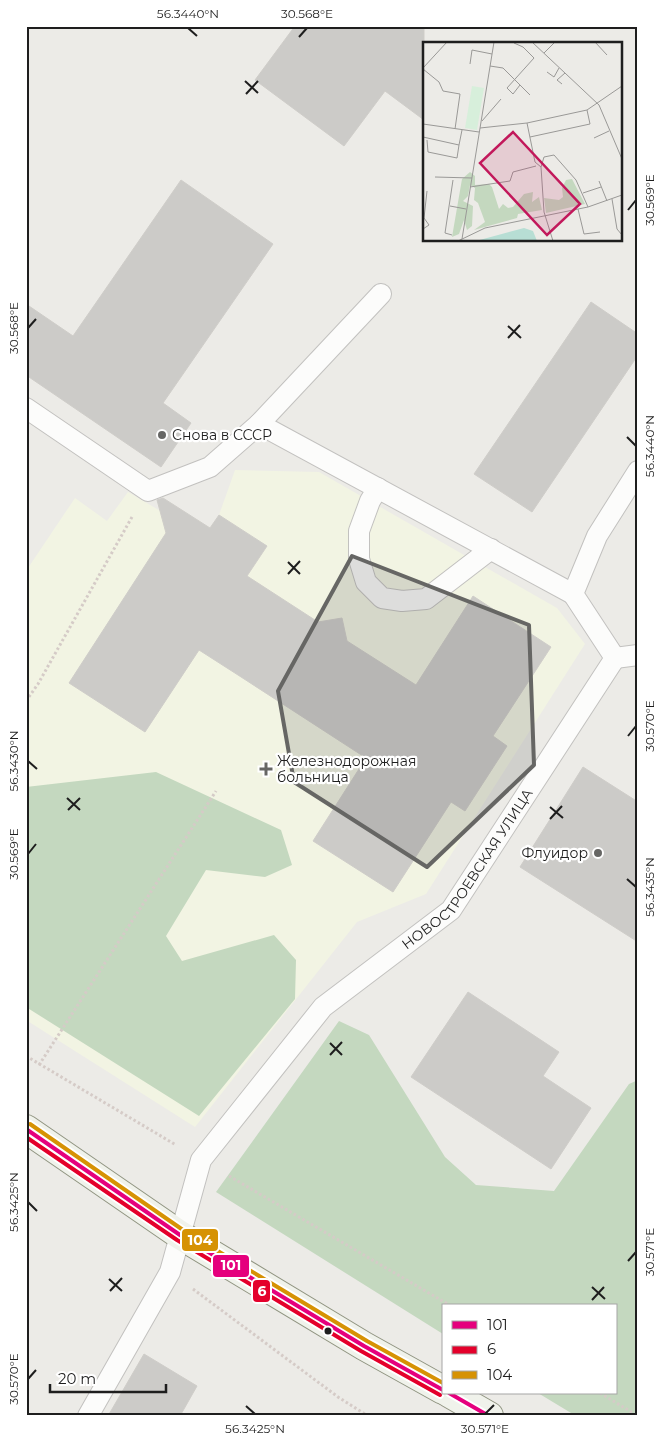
<svg xmlns="http://www.w3.org/2000/svg" width="664" height="1442" font-family="Montserrat,sans-serif">
	<rect width="100%" height="100%" fill="#ecebe7"/>
	<polygon fill="#f2f4e3" points="235,470 319,472 557,608 585,644 426,894 357,922 195,1127 26,1020 26,571 75,498 107,521 128,492 164,513 175,508 181,510 210,528 219,515"/>
	<g fill="#c4d8bf">
		<polygon points="156,772 281,830 292,865 265,877 206,870 166,936 182,961 274,935 296,960 295,999 199,1116 26,1007 26,787"/>
		<polygon points="339,1021 369,1035 445,1157 476,1185 554,1191 629,1084 638,1080 638,1416 576,1416 538,1393 615,1393 615,1306 443,1306 443,1334 216,1192"/>
	</g>
	<g fill="#cccbc8" stroke="#cfcdc9">
		<polygon points="295,26 424,26 424,120 385,91 344,146 255,80"/>
		<polygon points="181,180 273,244 163,403 191,423 161,467 26,375 26,304 73,336"/>
		<polygon points="591,302 638,334 638,355 532,512 474,474"/>
		<polygon points="163,498 210,528 219,515 267,546 247,576 318,622 342,618 347,641 416,685 473,596 551,647 493,736 507,746 465,811 451,802 393,892 313,841 366,758 238,675 199,650 145,732 69,683 166,533 157,500"/>
		<polygon points="583,767 638,802 638,942 520,867"/>
		<polygon points="468,992 559,1052 543,1076 591,1108 551,1169 411,1077"/>
		<polygon points="144,1354 197,1386 180,1416 108,1416"/>
	</g>
	<g fill="none" stroke-linecap="round" stroke-linejoin="round">
		<defs>
			<g id="service">
				<polyline points="26,408 148,491 210,467 259,424 573,594"/>
				<polyline points="259,424 381,294"/>
				<polyline points="378,488 370,501 359,531 359,559 366,582 382,598 402,601 426,599 491,549"/>
				<polyline points="615,658 638,655"/>
				<path id="s1" d="M88 1416 170 1272 201 1160 323 1007 451 910 615 658 573 594 597 536 638 471"/>
			</g>
			<g id="secondary">
				<polyline points="26,1129 180,1235 364,1346 443,1390"/>
				<polyline points="449,1393 489,1416"/>
			</g>
		</defs>
		<use href="#service" stroke="#c2c1bf" stroke-width="22"/>
		<use href="#secondary" stroke="#909481" stroke-width="30"/>
		<g stroke="#d5cbc7" stroke-width="3" stroke-dasharray="2.5 2.5" stroke-linecap="butt">
			<polyline points="26,701 38,684 132,517"/>
			<polyline points="26,1056 176,1145"/>
			<polyline points="39,1065 216,791"/>
			<polyline points="229,1176 451,1306"/>
			<polyline points="193,1289 338,1397 368,1416"/>
			<polyline points="600,1393 638,1416"/>
		</g>
		<use href="#service" stroke="#fcfcfb" stroke-width="20"/>
		<use href="#secondary" stroke="#f0f2eb" stroke-width="28"/>
		<defs>
			<g id="bus-1">
				<polyline points="26,1129 180,1235 364,1346 443,1390"/>
				<polyline points="449,1393 489,1416"/>
			</g>
			<polyline id="bus-2" points="26,1137 177,1240 361,1351 440,1395"/>
			<polyline id="bus-3" points="30,1124 183,1230 367,1341 443,1383"/>
		</defs>
		<use href="#bus-1" stroke="#fff" stroke-width="8"/>
		<use href="#bus-2" stroke="#fff" stroke-width="8"/>
		<use href="#bus-3" stroke="#fff" stroke-width="8"/>
		<use href="#bus-1" stroke="#e5007d" stroke-width="4"/>
		<use href="#bus-2" stroke="#e4002b" stroke-width="4"/>
		<use href="#bus-3" stroke="#d69204" stroke-width="4"/>
	</g>
	<path fill="#666664" fill-opacity="0.2" stroke="#666664" stroke-width="4" stroke-linejoin="round" d="M352 556 529 625 534 765 427 867 294 782 278 691Z"/>
	<path fill="none" stroke="#1e1e1e" stroke-width="2" d="M188 28 197 36M299 37 307 28M245 81 258 93M246 94 258 81M628 210 636 200M508 326 521 338M28 328 36 319M508 338 520 325M627 437 636 446M288 562 300 574M288 574 300 561M628 736 636 726M28 761 37 769M67 798 80 810M550 807 563 818M68 810 80 798M550 819 562 806M28 854 36 844M627 879 636 887M330 1043 342 1055M330 1055 342 1042M28 1202 37 1211M628 1261 636 1252M109 1279 122 1291M592 1287 605 1299M110 1291 122 1278M592 1300 604 1287M28 1379 36 1370M246 1406 255 1414M485 1414 494 1405"/>
	<g fill="#666664" stroke="#fff" stroke-width="2">
		<circle cx="162" cy="435" r="5"/>
		<path d="M263.5 761.5h5v5h5v5h-5v5h-5v-5h-5v-5h5z"/>
		<circle cx="598" cy="853" r="5"/>
	</g>
	<circle fill="#1e1e1e" stroke="#fff" stroke-width="2" cx="328" cy="1331" r="4.5"/>
	<g text-anchor="middle" dominant-baseline="central" stroke-width="4.5" stroke-linejoin="round" paint-order="stroke">
		<g font-size="14" fill="#1e1e1e" stroke="#fff" text-anchor="start">
			<text x="172" y="435">Снова в СССР</text>
			<text x="277" y="761">Железнодорожная<tspan x="277" dy="16">больница</tspan></text>
			<text x="588" y="853" text-anchor="end">Флуидор</text>
		</g>
		<g font-size="14" fill="#1e1e1e" stroke="#fff">
			<text stroke="none"><textPath href="#s1" startOffset="680">НОВОСТРОЕВСКАЯ УЛИЦА</textPath></text>
		</g>
	</g>
	<g transform="translate(423 42)">
		<rect width="199" height="199" fill="#ecebe7"/>
		<path d="M47 130 52 134V143L66 142 69 145 76 167 80 162 85 166 90 165 101 152 110 150 109 160 116 155 119 168 95 172 94 176 51 188 62 180 55 161 51 158 52 146 47 143 45 154 40 159 50 164 49 184 44 188 41 178 36 192 29 195 39 137ZM149 137 162 162 123 171 121 156 136 158 140 155 139 146 143 138Z" fill="#c4d8bf"/>
		<path d="M49 44 61 46 54 88 42 86Z" fill="#d7efdb"/>
		<path d="M101 186 110 189 114 199H53Z" fill="#b7ded4"/>
		<path fill="none" stroke="#9a9997" stroke-width="1" d="M109 0 176 63 199 117M172 0 184 13M91 1 100 5 111 16 84 46 90 52 97 43M121 11 132 0M47 22 49 8 69 12M67 24 80 26 107 53M0 26 24 0M0 27 16 40 20 49 37 52 32 87M124 30 131 35 136 26M139 42 134 38 142 31M59 79 78 57M104 81 112 120 118 125 121 170 130 199M0 82 56 90M57 86 104 81 164 68 199 44M0 95 36 103 39 88M107 95 167 82 164 68M171 96 186 89M4 98 5 110 34 116 36 103M118 125 121 115 131 113 153 138 165 165M12 135 49 136M176 139 184 159M47 145 87 139 90 130 113 124M160 151 178 145M189 157 194 187 199 193M27 164 43 167M155 167 161 192 177 190M1 176 4 149M0 187 6 183 1 176M29 193 22 191 30 138M39 197 71 0M35 199 62 186 165 165 199 153"/>
		<path fill="#c2185b" fill-opacity="0.15" stroke="#c2185b" stroke-width="2.5" d="M90 90 157 162 124 193 57 121Z"/>
		<rect width="199" height="199" fill="none" stroke="#1e1e1e" stroke-width="2.5"/>
	</g>
	<g stroke="#fff" stroke-width="2">
		<rect x="181" y="1228" width="38" height="24" rx="5" fill="#d69204"/>
		<rect x="212" y="1254" width="38" height="24" rx="5" fill="#e5007d"/>
		<rect x="252" y="1279" width="19" height="24" rx="5" fill="#e4002b"/>
	</g>
	<g font-size="14" text-anchor="middle" font-weight="bold" fill="#fff">
		<text x="200" y="1245">104</text>
		<text x="231" y="1270">101</text>
		<text x="262" y="1296">6</text>
	</g>
	<rect width="664" height="1442" fill="none" stroke="#ffffff" stroke-width="55"/>
	<rect x="442" y="1304" width="175" height="90" fill="#ffffff" stroke="#a5a5a5"/>
	<rect x="452" y="1321" width="25" height="8" fill="#e5007d" stroke="#a5a5a5"/>
	<text x="487" y="1330" font-size="15" fill="#1e1e1e">101</text>
	<rect x="452" y="1346" width="25" height="8" fill="#e4002b" stroke="#a5a5a5"/>
	<text x="487" y="1354" font-size="15" fill="#1e1e1e">6</text>
	<rect x="452" y="1371" width="25" height="8" fill="#d69204" stroke="#a5a5a5"/>
	<text x="487" y="1380" font-size="15" fill="#1e1e1e">104</text>
	<path d="M50 1384v8h116v-8" fill="none" stroke="#1e1e1e" stroke-width="2.5"/>
	<text x="58" y="1384" font-size="15" fill="#1e1e1e" stroke="#ffffff" stroke-width="4" paint-order="stroke">20 m</text>
	<rect x="28" y="28" width="608" height="1386" fill="none" stroke="#1e1e1e" stroke-width="2"/>
	<g font-size="12" text-anchor="middle" fill="#1e1e1e">
		<text x="188" y="18">56.3440°N</text>
		<text x="307" y="18">30.568°E</text>
		<text transform="translate(650 200) rotate(-90)" y="4">30.569°E</text>
		<text transform="translate(14 328) rotate(-90)" y="4">30.568°E</text>
		<text transform="translate(650 446) rotate(-90)" y="4">56.3440°N</text>
		<text transform="translate(650 726) rotate(-90)" y="4">30.570°E</text>
		<text transform="translate(14 761) rotate(-90)" y="4">56.3430°N</text>
		<text transform="translate(14 854) rotate(-90)" y="4">30.569°E</text>
		<text transform="translate(650 887) rotate(-90)" y="4">56.3435°N</text>
		<text transform="translate(14 1202) rotate(-90)" y="4">56.3425°N</text>
		<text transform="translate(650 1252) rotate(-90)" y="4">30.571°E</text>
		<text transform="translate(14 1379) rotate(-90)" y="4">30.570°E</text>
		<text x="255" y="1433">56.3425°N</text>
		<text x="485" y="1433">30.571°E</text>
	</g>
</svg>
